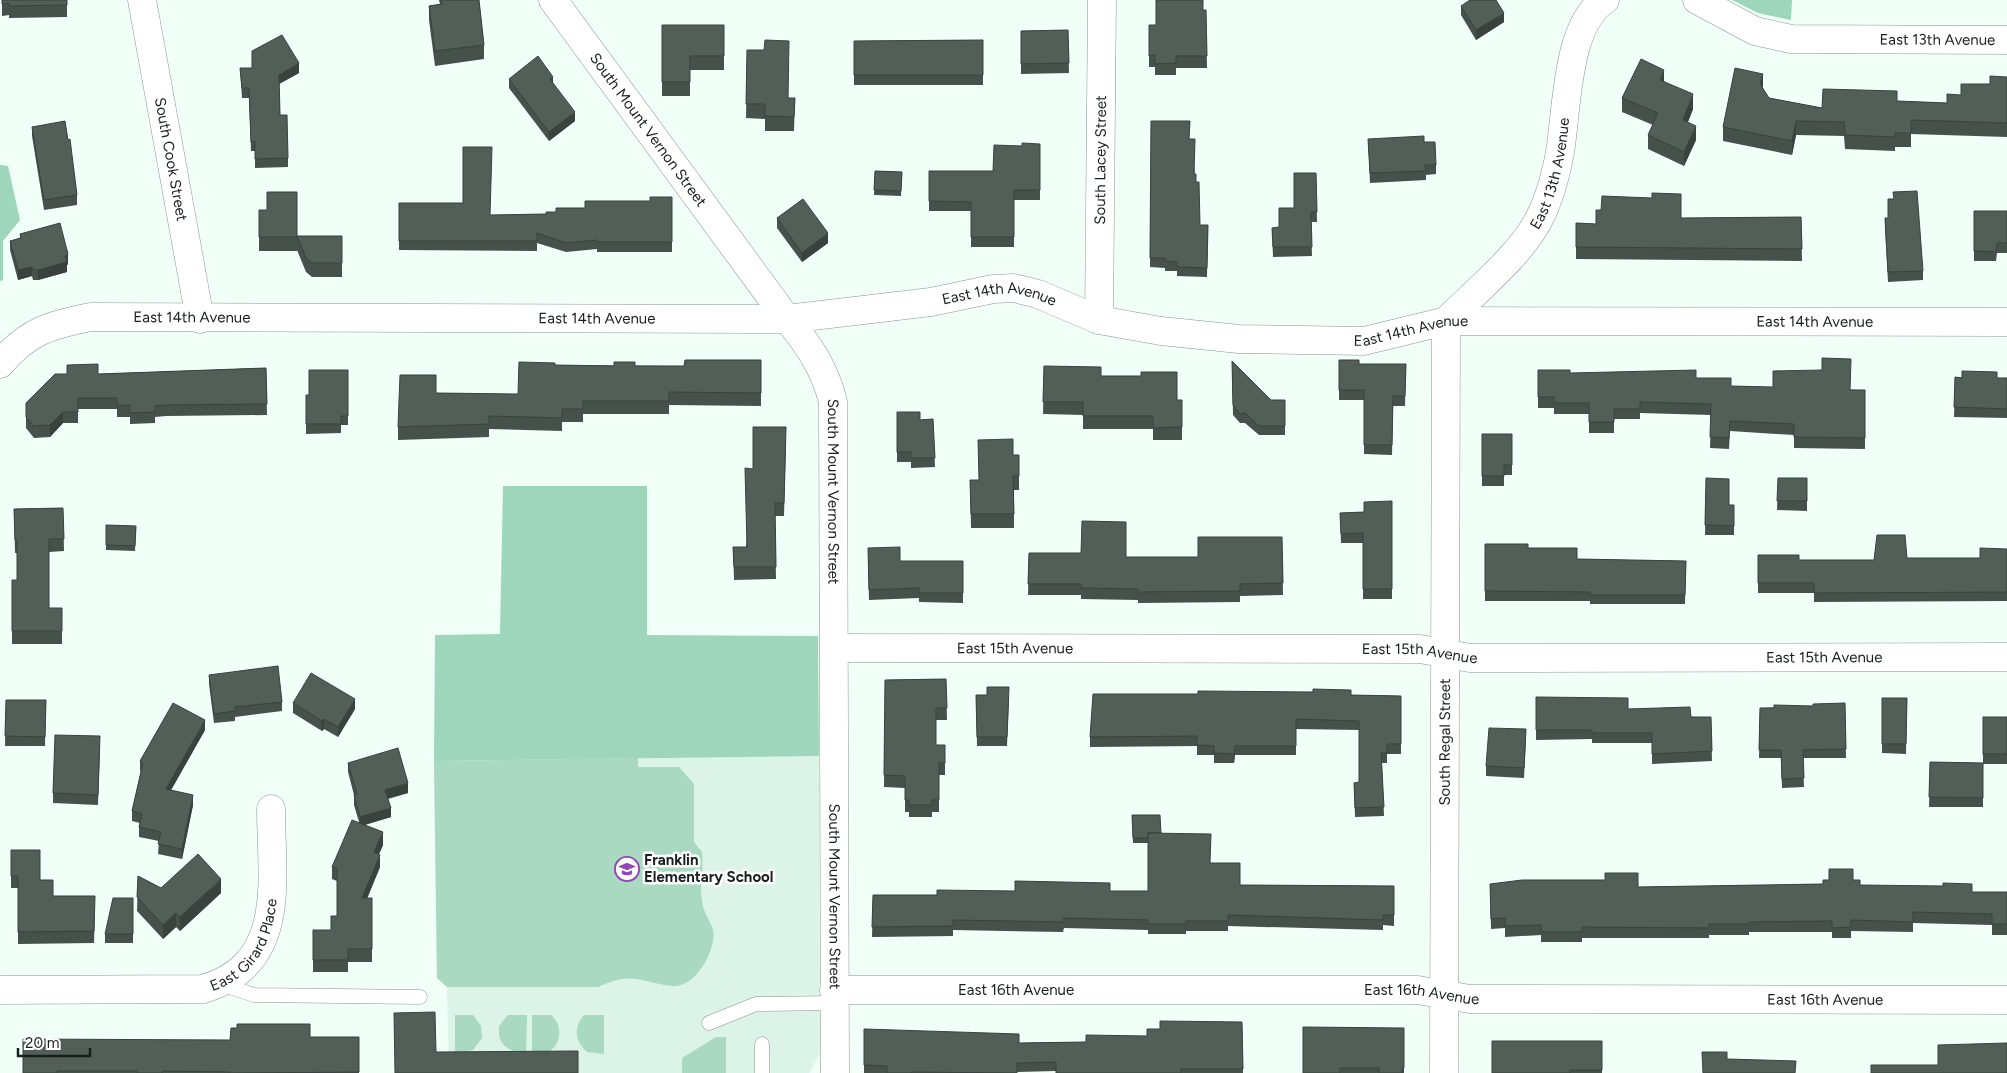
<svg xmlns="http://www.w3.org/2000/svg" width="2007" height="1073" font-family="Figtree,sans-serif">
	<rect width="100%" height="100%" fill="#f0fff7"/>
	<polygon fill="#dcf3e7" points="819,756 820,1054 809,1073 449,1073 447,987 437,978 434,761"/>
	<g fill="#a9d9c1">
		<path d="M638 758V767H679L694 784V842L702 852C704 868 699 885 702 901 703 912 710 920 713 930 717 949 695 989 672 986 638 982 634 971 598 987H447L437 978 434 761Z"/>
		<polygon points="455,1015 473,1015 481,1026 482,1038 473,1050 455,1054"/>
		<path d="M508 1015H527L526 1054C509 1051 497 1046 499 1026Z"/>
		<path d="M532 1015H551C563 1025 562 1045 548 1052 543 1054 537 1054 532 1055Z"/>
		<path d="M584 1015H604V1054L587 1052C575 1041 573 1028 584 1015Z"/>
		<polygon points="716,1037 726,1037 726,1073 682,1073 682,1058"/>
	</g>
	<g fill="#9dd6ba">
		<polygon points="1732,0 1792,0 1791,20 1758,13"/>
		<polygon points="0,165 8,166 20,220 3,241 3,280 0,281"/>
		<polygon points="503,486 647,486 647,635 818,636 819,756 434,761 435,635 500,634"/>
	</g>
	<g fill="none" stroke-linecap="round" stroke-linejoin="round">
		<defs>
			<g id="lane">
				<polyline points="221,984 254,995 420,997"/>
				<polyline points="709,1023 756,1004 834,1003"/>
				<polyline points="762,1073 762,1044"/>
			</g>
			<g id="street">
				<path id="s1" d="M142 0 200 319"/>
				<path id="s2" d="M553 0 787 319C809 345 825 369 833 402L835 1073"/>
				<path id="s3" d="M1697 0 1755 31 1791 39 2007 40"/>
				<path id="s4" d="M1099 320 1102 0"/>
				<path id="s5" d="M1446 321C1475 292 1523 253 1540 217 1550 197 1556 174 1560 152 1567 111 1566 24 1605 0"/>
				<path id="s6" d="M0 364C28 331 50 325 91 317L787 319 931 302 993 289 1014 288 1038 294 1099 320 1161 331 1239 339 1364 341 1446 321 2007 322"/>
				<path id="s7" d="M834 648 1420 649 1470 658 2007 657"/>
				<path id="s8" d="M0 990 203 989C289 964 271 879 271 809"/>
				<path id="s9" d="M834 990H1418L1470 999 2007 1000"/>
				<path id="s10" d="M1444 1073 1446 321"/>
			</g>
		</defs>
		<use href="#lane" stroke="#89968f" stroke-width="15"/>
		<use href="#street" stroke="#89968f" stroke-width="29"/>
		<use href="#lane" stroke="#fff" stroke-width="14"/>
		<use href="#street" stroke="#fff" stroke-width="28"/>
	</g>
	<g fill="#47514c">
		<polygon points="2,0 67,0 67,17 9,18 9,15 2,16"/>
		<polygon points="439,0 479,0 484,45 484,59 435,66 429,20 429,6 440,4"/>
		<polygon points="1461,6 1504,22 1476,40 1461,15"/>
		<polygon points="1203,10 1206,10 1207,68 1176,68 1176,75 1155,75 1155,67 1149,67 1149,25 1156,25"/>
		<polygon points="662,25 724,25 724,70 690,70 690,96 662,96"/>
		<polygon points="1068,30 1069,73 1021,74 1021,31"/>
		<polygon points="983,40 983,85 854,85 854,41"/>
		<polygon points="747,50 789,98 795,98 794,131 765,131 765,119 746,118"/>
		<polygon points="240,68 299,73 279,84 280,115 288,158 288,167 255,168 255,151 251,151 249,98 242,98"/>
		<polygon points="2007,77 2007,137 1911,134 1911,147 1895,147 1895,151 1845,149 1844,136 1796,135 1792,155 1723,141 1723,127 1763,88 1769,98 1822,108 1897,101 1947,103 1961,95 1990,84"/>
		<polygon points="509,79 553,84 575,121 549,141 509,88"/>
		<polygon points="1664,81 1693,109 1688,122 1696,140 1684,166 1648,149 1648,135 1653,125 1622,112 1622,98"/>
		<polygon points="1151,121 1190,139 1196,182 1200,225 1208,225 1207,277 1177,276 1177,271 1165,271 1165,268 1150,267"/>
		<polygon points="32,127 77,195 77,205 44,210 32,136"/>
		<polygon points="1368,139 1424,142 1436,165 1436,174 1426,175 1426,180 1370,183"/>
		<polygon points="1040,144 1040,200 1014,200 1014,247 971,247 971,211 929,211 929,171 993,171 1022,146"/>
		<polygon points="875,171 902,172 901,196 874,195"/>
		<polygon points="1316,173 1317,222 1311,222 1312,256 1273,257 1272,228 1279,227 1294,208"/>
		<polygon points="297,192 297,251 259,251 259,210 267,210"/>
		<polygon points="672,197 672,252 597,252 597,249 566,252 537,243 537,251 399,250 399,203 490,215 546,214 585,208 650,201"/>
		<polygon points="1888,199 1923,271 1923,280 1888,282 1885,227 1885,218 1888,218"/>
		<polygon points="1974,211 2007,211 2007,253 1997,253 1996,261 1974,261"/>
		<polygon points="1801,217 1802,261 1576,259 1576,223 1596,224 1681,218"/>
		<polygon points="777,218 828,243 802,262 777,228"/>
		<polygon points="20,234 68,264 67,265 67,272 38,280 33,280 32,276 18,280 10,250 10,241 20,238"/>
		<polygon points="297,236 342,236 342,277 312,277 306,272 297,250"/>
		<polygon points="761,360 761,406 669,405 669,414 583,414 583,422 562,422 562,431 489,429 489,437 398,440 398,427 436,393 518,394 555,365 684,366"/>
		<polygon points="1339,360 1359,364 1406,364 1405,406 1393,406 1392,455 1364,454 1364,400 1339,400"/>
		<polygon points="1232,361 1271,400 1285,400 1285,435 1259,435 1245,423 1240,423 1233,415"/>
		<polygon points="1044,366 1101,376 1177,400 1182,400 1182,440 1153,440 1153,429 1083,429 1083,415 1043,414"/>
		<polygon points="266,368 267,415 166,416 155,417 155,423 130,424 130,417 117,417 117,409 78,409 78,423 63,423 50,437 34,438 26,428 26,403 98,374"/>
		<polygon points="348,370 348,425 341,425 341,433 306,434 306,395 309,395"/>
		<polygon points="1538,370 1570,373 1696,378 1731,386 1865,390 1865,449 1794,448 1794,435 1730,431 1729,449 1710,448 1711,415 1640,413 1640,419 1614,419 1614,433 1589,433 1589,414 1554,414 1554,408 1538,408"/>
		<polygon points="1955,377 2007,378 2007,418 1954,417"/>
		<polygon points="897,412 920,420 933,419 935,467 911,468 911,462 897,462"/>
		<polygon points="1482,434 1512,434 1512,475 1504,475 1504,486 1482,486"/>
		<polygon points="786,439 784,516 775,516 776,579 734,580 733,547 746,547 753,469"/>
		<polygon points="1013,455 1019,476 1019,490 1014,490 1014,528 971,528 970,480 979,480"/>
		<polygon points="1706,478 1729,505 1734,505 1734,535 1705,535"/>
		<polygon points="1778,478 1807,478 1807,511 1777,510"/>
		<polygon points="1392,501 1392,599 1363,599 1363,543 1341,543 1340,513 1364,512"/>
		<polygon points="63,508 64,551 49,552 49,608 62,608 62,644 12,644 12,580 17,580 17,553 15,553 14,509"/>
		<polygon points="106,525 136,526 135,551 106,550"/>
		<polygon points="1282,537 1283,595 1240,596 1240,602 1138,603 1138,600 1081,599 1081,595 1028,595 1029,553 1126,557 1198,557"/>
		<polygon points="1485,544 1528,548 1577,559 1686,561 1685,604 1590,604 1590,601 1485,601"/>
		<polygon points="2007,549 2007,601 1814,602 1814,593 1758,593 1758,555 1799,560 1874,560 1907,558 1980,558"/>
		<polygon points="868,558 900,561 963,561 963,603 919,602 919,598 869,600"/>
		<polygon points="209,675 282,702 282,711 235,717 235,721 214,723 209,684"/>
		<polygon points="946,679 947,720 936,720 936,745 945,745 945,775 939,775 939,812 932,812 932,817 909,817 909,812 905,812 905,788 884,787 885,680"/>
		<polygon points="976,695 1009,697 1007,746 977,746"/>
		<polygon points="1351,695 1401,696 1401,754 1387,754 1387,763 1382,763 1384,816 1355,817 1354,783 1359,782 1359,730 1296,729 1296,755 1235,755 1234,763 1214,763 1214,755 1197,755 1197,746 1090,747 1090,737"/>
		<polygon points="1536,697 1691,717 1711,717 1712,761 1652,764 1652,743 1592,743 1592,739 1536,740"/>
		<polygon points="1882,698 1907,698 1906,754 1882,753"/>
		<polygon points="6,700 46,700 45,746 5,746"/>
		<polygon points="293,703 355,709 338,737 324,729 322,731 293,713"/>
		<polygon points="1845,703 1846,758 1803,758 1804,787 1782,788 1781,758 1759,758 1760,708 1813,706"/>
		<polygon points="1983,717 2007,717 2007,764 1983,764 1983,807 1929,807 1930,762 1983,763"/>
		<polygon points="205,730 171,790 193,805 182,859 158,854 159,841 139,837 139,827 140,823 132,821 132,811 141,771 140,771 140,761"/>
		<polygon points="1526,739 1524,778 1486,776 1486,766"/>
		<polygon points="100,746 98,805 53,803 53,793"/>
		<polygon points="348,763 408,793 388,799 391,817 365,825 383,845 379,854 380,867 367,898 372,898 372,962 348,962 348,972 313,972 313,930 331,930 337,916 337,881 332,879 332,867 359,822 354,805 354,795 348,772"/>
		<polygon points="1132,815 1211,863 1240,885 1394,886 1394,926 1383,925 1383,930 1228,926 1228,931 1186,931 1186,934 1148,934 1148,930 1064,928 1063,932 953,930 953,936 872,937 873,895 937,895 1015,891 1148,891 1148,843 1133,843"/>
		<polygon points="11,850 53,896 95,908 94,943 18,944 18,888 11,888"/>
		<polygon points="138,876 161,888 221,893 180,931 176,927 163,939 137,911"/>
		<polygon points="1853,880 1860,885 1972,892 2007,892 2007,935 1992,935 1992,925 1913,923 1913,932 1851,931 1851,938 1832,938 1832,932 1749,932 1749,935 1709,935 1709,938 1582,938 1582,942 1541,942 1541,935 1505,937 1505,928 1491,929 1490,884 1638,887 1823,884"/>
		<polygon points="133,898 133,943 105,943 105,934"/>
		<polygon points="1242,1022 1243,1073 1056,1073 1056,1071 1017,1072 1017,1073 864,1073 864,1029 1019,1043 1086,1042 1147,1036 1160,1029"/>
		<polygon points="1404,1028 1404,1073 1303,1073"/>
		<polygon points="310,1037 359,1037 359,1073 23,1073 230,1040"/>
		<polygon points="1602,1041 1602,1073 1492,1073"/>
	</g>
	<g fill="#39423e">
		<polygon points="1504,13 1504,22 1476,40 1476,30"/>
		<polygon points="299,63 299,73 279,84 279,75"/>
		<polygon points="1664,70 1664,84 1660,80"/>
		<polygon points="1763,74 1763,88 1760,84"/>
		<polygon points="553,77 553,86 550,79"/>
		<polygon points="1693,94 1693,109 1683,134 1683,120"/>
		<polygon points="575,112 575,121 549,141 549,132"/>
		<polygon points="1796,121 1796,135 1792,155 1792,141"/>
		<polygon points="1696,126 1696,140 1684,166 1684,152"/>
		<polygon points="828,233 828,243 802,262 802,253"/>
		<polygon points="68,254 68,264 67,265 67,272 38,280 38,270"/>
		<polygon points="32,267 32,276 18,280 18,270"/>
		<polygon points="63,412 63,423 50,437 50,425"/>
		<polygon points="355,699 355,709 338,737 338,727"/>
		<polygon points="324,719 324,729 322,731 322,721"/>
		<polygon points="205,720 205,730 166,799 166,789"/>
		<polygon points="1235,746 1235,755 1234,763 1234,754"/>
		<polygon points="408,783 408,793 385,799 385,790"/>
		<polygon points="193,795 193,805 182,859 182,849"/>
		<polygon points="391,808 391,817 360,826 360,817"/>
		<polygon points="383,832 383,845 374,865 374,852"/>
		<polygon points="380,855 380,867 362,911 362,898"/>
		<polygon points="221,879 221,893 180,931 180,917"/>
		<polygon points="176,913 176,927 163,939 163,925"/>
	</g>
	<g fill="#525e58" stroke="#39423e">
		<polygon points="2,0 67,0 67,5 9,6 9,3 2,4"/>
		<polygon points="441,0 479,0 484,45 435,51 429,6 442,4"/>
		<polygon points="1156,0 1203,0 1203,10 1206,10 1207,56 1176,56 1176,63 1155,64 1155,55 1149,56 1149,25 1156,25"/>
		<polygon points="1470,0 1496,0 1504,13 1476,30 1461,6"/>
		<polygon points="662,25 724,25 724,56 690,56 690,82 662,82"/>
		<polygon points="1068,30 1069,63 1021,64 1021,31"/>
		<polygon points="282,35 299,63 279,75 280,115 287,115 288,158 255,159 255,141 251,142 249,88 242,88 240,68 252,68 252,51"/>
		<polygon points="765,40 789,41 788,98 795,98 794,117 765,116 765,104 746,104 747,50 764,50"/>
		<polygon points="983,40 983,75 854,75 854,41"/>
		<polygon points="538,56 553,77 550,79 575,112 549,132 509,79"/>
		<polygon points="1641,59 1664,70 1660,80 1693,94 1683,120 1696,126 1684,152 1648,135 1658,113 1622,98"/>
		<polygon points="1735,68 1763,74 1760,84 1769,98 1822,108 1823,89 1897,91 1897,101 1947,103 1947,94 1961,95 1961,84 1990,84 1990,76 2007,77 2007,123 1911,120 1911,133 1895,133 1895,137 1845,135 1844,122 1796,121 1792,141 1723,127"/>
		<polygon points="65,121 68,140 70,139 77,195 44,200 32,127"/>
		<polygon points="1151,121 1190,121 1189,139 1195,139 1194,174 1196,174 1196,182 1199,182 1200,225 1208,225 1207,268 1177,267 1177,262 1165,261 1165,258 1150,258"/>
		<polygon points="1424,136 1424,142 1435,142 1436,165 1425,165 1426,171 1370,173 1368,139"/>
		<polygon points="1022,143 1040,144 1040,190 1014,190 1014,237 971,237 971,202 929,201 929,171 993,171 994,145 1022,146"/>
		<polygon points="463,147 492,147 490,215 546,214 546,212 556,212 556,208 585,208 585,201 650,201 650,197 672,197 672,242 597,242 597,240 566,243 537,233 537,241 399,241 399,203 463,203"/>
		<polygon points="875,171 902,172 901,191 874,190"/>
		<polygon points="1294,173 1316,173 1317,212 1311,212 1312,247 1273,247 1272,228 1279,227 1279,208 1294,208"/>
		<polygon points="1917,191 1923,271 1888,272 1885,218 1888,218 1888,199 1894,199 1893,192"/>
		<polygon points="267,192 297,192 297,237 259,237 259,210 267,210"/>
		<polygon points="1652,193 1681,194 1681,218 1801,217 1802,249 1576,247 1576,223 1596,224 1596,210 1601,210 1602,196 1652,198"/>
		<polygon points="803,199 828,233 802,253 777,218"/>
		<polygon points="1974,211 2007,211 2007,243 1997,243 1996,252 1974,251"/>
		<polygon points="60,223 68,254 65,256 67,262 38,270 33,270 32,267 18,270 10,241 21,238 20,234"/>
		<polygon points="297,236 342,236 342,263 312,263 306,258"/>
		<polygon points="1822,358 1851,359 1850,390 1865,390 1865,438 1794,437 1794,424 1730,421 1729,438 1710,437 1711,404 1640,402 1640,409 1614,409 1614,422 1589,422 1589,403 1554,403 1554,397 1538,397 1538,370 1570,370 1570,373 1696,370 1696,378 1731,378 1731,386 1773,387 1773,371 1822,370"/>
		<polygon points="685,360 761,360 761,393 669,392 669,401 583,401 583,409 562,409 562,418 489,416 489,424 398,427 400,375 436,375 436,393 518,394 519,362 555,363 555,365 614,366 614,362 635,362 635,366 684,366"/>
		<polygon points="1339,360 1359,360 1359,364 1406,364 1405,396 1393,396 1392,445 1364,445 1364,390 1339,390"/>
		<polygon points="1232,361 1271,400 1285,400 1285,426 1259,426 1245,413 1240,414 1233,405"/>
		<polygon points="98,364 98,374 266,368 267,404 166,405 155,406 155,412 130,413 130,405 117,406 117,398 78,398 78,412 63,412 50,425 34,426 26,417 26,403 55,374 67,374 67,365"/>
		<polygon points="1044,366 1101,367 1101,376 1141,376 1141,372 1177,372 1177,400 1182,400 1182,427 1153,428 1153,416 1083,416 1083,402 1043,402"/>
		<polygon points="309,370 348,370 348,416 341,416 341,424 306,424 306,395 309,395"/>
		<polygon points="1962,371 1997,372 1997,378 2007,378 2007,409 1954,407 1955,377 1962,378"/>
		<polygon points="897,412 920,412 920,420 933,419 935,458 911,458 911,452 897,452"/>
		<polygon points="753,427 786,427 784,503 775,503 776,567 734,567 733,547 747,547 745,468 753,469"/>
		<polygon points="1482,434 1512,434 1512,465 1504,465 1504,476 1482,476"/>
		<polygon points="1013,439 1013,455 1019,455 1019,476 1013,476 1014,514 971,514 970,480 979,480 978,440"/>
		<polygon points="1706,478 1729,479 1729,505 1734,505 1734,526 1705,525"/>
		<polygon points="1778,478 1807,478 1807,501 1777,501"/>
		<polygon points="1392,501 1392,589 1363,589 1363,533 1341,534 1340,513 1364,512 1364,502"/>
		<polygon points="63,508 64,539 49,539 49,608 62,608 62,631 12,631 12,580 17,580 17,540 15,540 14,509"/>
		<polygon points="1082,521 1126,522 1126,557 1198,557 1198,537 1282,537 1283,583 1240,584 1240,591 1138,592 1138,589 1081,588 1081,584 1028,584 1029,553 1081,553"/>
		<polygon points="106,525 136,526 135,546 106,545"/>
		<polygon points="1877,535 1905,535 1907,558 1980,558 1980,548 2007,549 2007,592 1814,593 1814,583 1758,583 1758,555 1799,555 1799,560 1874,560"/>
		<polygon points="1485,544 1528,544 1528,548 1577,548 1577,559 1686,561 1685,595 1590,595 1590,592 1485,591"/>
		<polygon points="900,547 900,561 963,561 963,593 919,593 919,588 869,590 868,548"/>
		<polygon points="278,666 282,702 235,707 235,711 214,714 209,675"/>
		<polygon points="311,673 355,699 338,727 324,719 322,721 293,703"/>
		<polygon points="946,679 947,708 936,708 936,745 945,745 945,763 939,763 939,800 932,800 932,805 909,805 909,800 905,800 905,776 884,775 885,680"/>
		<polygon points="987,687 1009,687 1007,737 977,737 976,695 987,695"/>
		<polygon points="1313,689 1351,690 1351,695 1401,696 1401,744 1387,744 1387,753 1381,753 1384,807 1355,808 1354,783 1359,782 1359,721 1296,719 1296,746 1235,746 1234,754 1214,753 1214,746 1197,745 1197,736 1090,737 1093,694 1198,694 1198,691 1313,692"/>
		<polygon points="1536,697 1628,698 1628,709 1690,707 1691,717 1711,717 1712,751 1652,754 1652,733 1592,733 1592,730 1536,730"/>
		<polygon points="1882,698 1907,698 1906,744 1882,744"/>
		<polygon points="6,700 46,700 45,737 5,736"/>
		<polygon points="173,703 205,720 166,789 193,795 182,849 158,844 161,832 139,827 142,814 132,811 143,763 140,761"/>
		<polygon points="1845,703 1846,749 1803,750 1804,778 1782,779 1781,750 1759,750 1760,708 1774,708 1774,705 1813,706 1813,704"/>
		<rect x="1983" y="717" width="24" height="37"/>
		<polygon points="1489,728 1526,729 1524,768 1486,766"/>
		<polygon points="55,735 100,736 98,795 53,793"/>
		<polygon points="398,748 408,783 385,790 391,808 360,817 354,795 357,794 348,763"/>
		<polygon points="1930,762 1983,763 1983,798 1929,797"/>
		<polygon points="1132,815 1160,815 1161,833 1148,833 1148,838 1133,838"/>
		<polygon points="352,820 383,832 374,852 380,855 362,898 372,898 372,949 348,949 348,960 313,960 313,930 331,930 331,916 337,916 337,868 332,867"/>
		<polygon points="1148,833 1211,834 1210,863 1240,863 1240,885 1394,886 1394,915 1383,915 1383,920 1228,915 1228,921 1186,921 1186,924 1148,924 1148,920 1064,918 1063,922 953,920 953,926 872,927 873,895 937,895 937,890 1015,891 1015,881 1110,883 1110,891 1148,891"/>
		<polygon points="11,850 40,850 40,880 53,880 53,896 95,896 94,931 18,932 18,876 11,876"/>
		<polygon points="198,854 221,879 180,917 176,913 163,925 137,897 138,876 161,888"/>
		<polygon points="1829,869 1853,869 1853,880 1860,880 1860,885 1943,886 1943,883 1972,884 1972,892 2007,892 2007,924 1992,924 1992,914 1913,912 1913,922 1851,920 1851,927 1832,928 1832,921 1749,922 1749,924 1709,924 1709,928 1582,927 1582,932 1541,932 1541,925 1505,926 1505,918 1491,919 1490,884 1522,880 1605,880 1605,873 1638,873 1638,887 1823,884 1823,880 1829,880"/>
		<polygon points="113,898 133,898 133,934 105,934"/>
		<polygon points="435,1012 436,1052 578,1051 578,1073 395,1073 394,1013"/>
		<polygon points="1160,1021 1242,1022 1243,1069 1181,1069 1181,1073 1056,1073 1056,1062 1017,1063 1017,1073 911,1072 911,1073 887,1073 887,1066 864,1065 864,1029 1019,1034 1019,1043 1086,1042 1086,1035 1147,1036 1147,1029 1160,1029"/>
		<polygon points="237,1024 310,1024 310,1037 359,1037 359,1072 230,1073 230,1072 162,1071 162,1073 137,1073 137,1071 57,1071 57,1073 23,1073 23,1039 230,1040 231,1028 237,1028"/>
		<polygon points="1303,1027 1404,1028 1404,1068 1402,1068 1402,1073 1379,1073 1379,1068 1340,1068 1340,1073 1303,1073"/>
		<polygon points="1492,1041 1602,1041 1602,1070 1570,1070 1570,1073 1492,1073"/>
		<polygon points="2007,1043 2007,1073 1871,1073 1871,1065 1938,1065 1938,1045"/>
		<polygon points="1702,1052 1727,1052 1727,1059 1796,1061 1795,1073 1703,1073"/>
	</g>
	<defs>
		<symbol id="school-ring" viewBox="-11 -11 22 22"><circle r="9.5" fill="#fff" stroke="#9246b8" stroke-width="1.5"/><path d="M0-5L7-2L0 1L-7-2ZM-4 1L0 2.5L4 1V4Q0 6-4 4Z" fill="#9246b8"/></symbol>
	</defs>
	<g fill-rule="evenodd">
		<use href="#school-ring" x="613" y="855" width="28" height="28"/>
	</g>
	<g text-anchor="middle" dominant-baseline="central" stroke-width="5" stroke-linejoin="round" paint-order="stroke">
		<g font-size="15" fill="#191f1c" stroke="#fff">
			<text stroke="none"><textPath href="#s3" startOffset="249">East 13th Avenue</textPath></text>
			<text stroke="none"><textPath href="#s2" startOffset="161">South Mount Vernon Street</textPath></text>
			<text stroke="none"><textPath href="#s1" startOffset="162">South Cook Street</textPath></text>
			<text stroke="none"><textPath href="#s4" startOffset="160">South Lacey Street</textPath></text>
			<text stroke="none"><textPath href="#s5" startOffset="186">East 13th Avenue</textPath></text>
			<text stroke="none"><textPath href="#s6" startOffset="1016">East 14th Avenue</textPath></text>
			<text stroke="none"><textPath href="#s6" startOffset="206">East 14th Avenue</textPath></text>
			<text stroke="none"><textPath href="#s6" startOffset="611">East 14th Avenue</textPath></text>
			<text stroke="none"><textPath href="#s6" startOffset="1841">East 14th Avenue</textPath></text>
			<text stroke="none"><textPath href="#s6" startOffset="1436">East 14th Avenue</textPath></text>
			<text stroke="none"><textPath href="#s2" startOffset="581">South Mount Vernon Street</textPath></text>
			<text stroke="none"><textPath href="#s7" startOffset="181">East 15th Avenue</textPath></text>
			<text stroke="none"><textPath href="#s7" startOffset="586">East 15th Avenue</textPath></text>
			<text stroke="none"><textPath href="#s7" startOffset="991">East 15th Avenue</textPath></text>
			<text stroke="none"><textPath href="#s10" startOffset="331">South Regal Street</textPath></text>
			<text stroke="none"><textPath href="#s2" startOffset="986">South Mount Vernon Street</textPath></text>
			<text stroke="none"><textPath href="#s8" startOffset="268">East Girard Place</textPath></text>
			<text stroke="none"><textPath href="#s9" startOffset="182">East 16th Avenue</textPath></text>
			<text stroke="none"><textPath href="#s9" startOffset="588">East 16th Avenue</textPath></text>
			<text stroke="none"><textPath href="#s9" startOffset="992">East 16th Avenue</textPath></text>
		</g>
		<g font-size="15" font-weight="bold" fill="#191f1c" stroke="#fff" text-anchor="start">
			<text x="644" y="860">Franklin<tspan x="644" dy="17">Elementary School</tspan></text>
		</g>
	</g>
	<path d="M18 1048v8h72v-8" fill="none" stroke="#191f1c" stroke-width="2.5"/>
	<text x="25" y="1048" font-size="15" fill="#191f1c" stroke="#ffffff" stroke-width="4" paint-order="stroke">20 m</text>
</svg>
